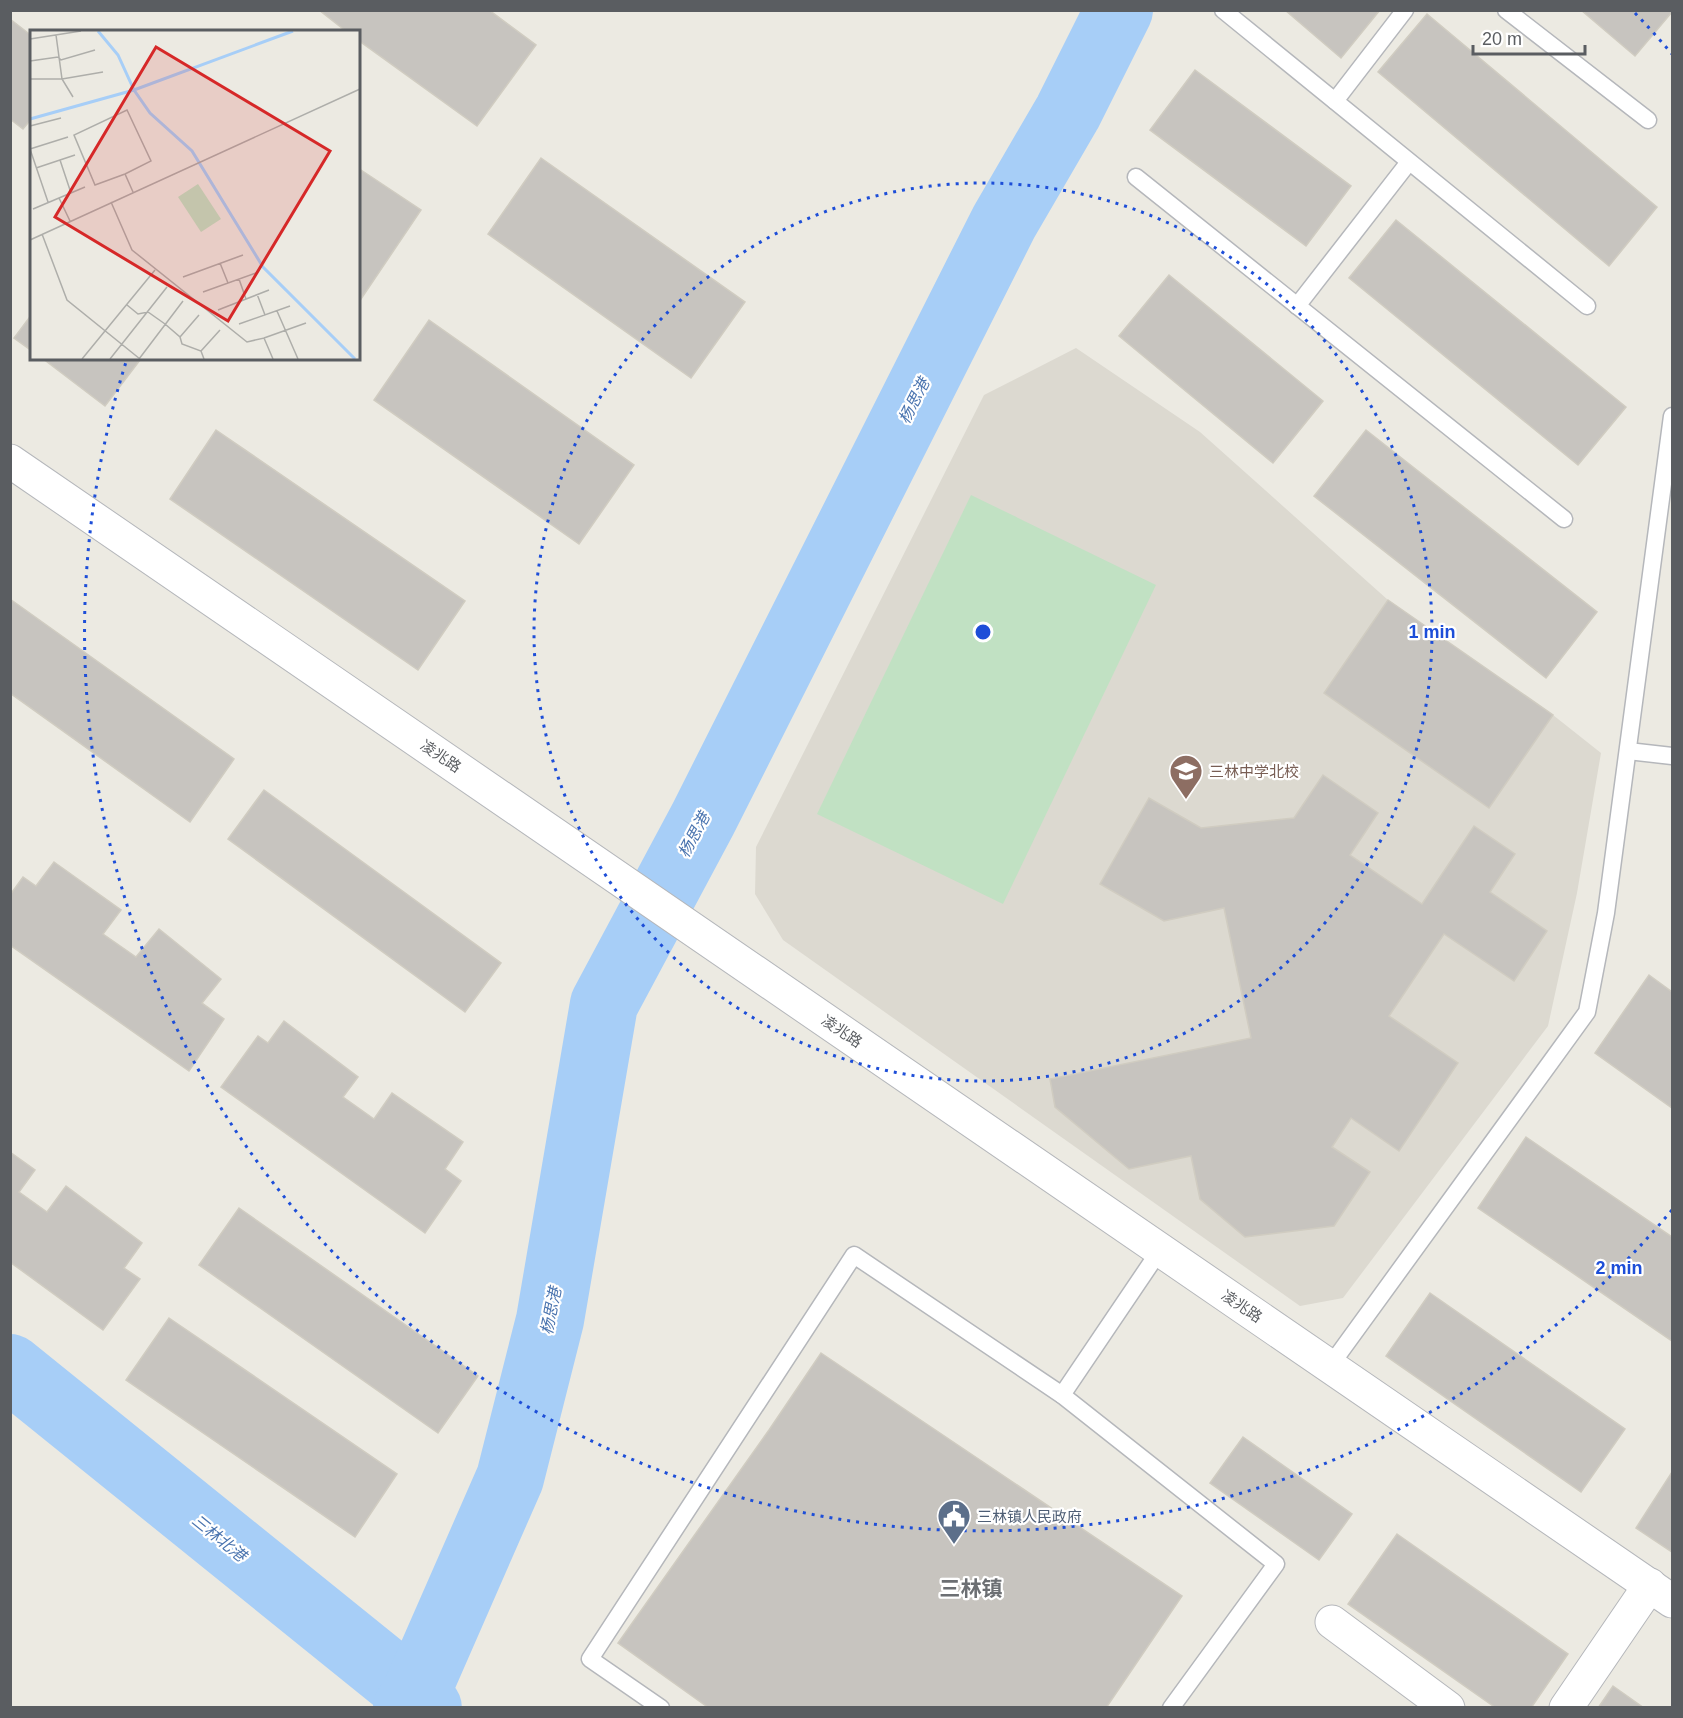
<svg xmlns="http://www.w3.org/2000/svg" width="1683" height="1718" font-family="Helvetica,'Noto Sans SC',sans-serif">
	<rect width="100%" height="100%" fill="#eceae2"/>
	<polygon fill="#dcd9d0" points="1076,348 1200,432 1388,600 1553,715 1601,753 1577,893 1548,1026 1343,1298 1300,1306 783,940 755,894 756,847 984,395"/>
	<polygon fill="#c1e1c3" points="971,495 1156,585 1003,904 817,814"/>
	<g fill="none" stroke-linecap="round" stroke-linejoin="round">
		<g stroke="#a7cef7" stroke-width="68">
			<polyline points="10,1368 415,1695 428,1708"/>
			<polyline points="407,1708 415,1695 510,1478 550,1320 604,1004 703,819 1004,222 1068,112 1119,10"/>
		</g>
	</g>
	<g fill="#c7c4bf" stroke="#d0ccc1" stroke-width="1.5">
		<polygon points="319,10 489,10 536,45 477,126 358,40 358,32 347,32"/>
		<polygon points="1285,10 1380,10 1341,58"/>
		<polygon points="1581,10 1672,10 1672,12 1635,56"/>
		<polygon points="1427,14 1657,207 1609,266 1378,72"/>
		<polygon points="10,19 32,36 32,118 23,129 10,119"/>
		<polygon points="1195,70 1351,186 1306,246 1150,130"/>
		<polygon points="541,158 745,302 691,378 488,234"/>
		<polygon points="358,168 421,210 359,302 358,302"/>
		<polygon points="1396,220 1626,407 1578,465 1349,278"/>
		<polygon points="1169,275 1323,401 1273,463 1119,336"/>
		<polygon points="32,314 32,351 14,338"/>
		<polygon points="429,320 634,465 579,544 374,400"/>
		<polygon points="42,358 138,358 140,360 105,406"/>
		<polygon points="216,430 465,601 418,670 170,499"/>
		<polygon points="1366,430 1597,612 1546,678 1314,496"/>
		<polygon points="10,599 234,759 190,822 10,693"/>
		<polygon points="1388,600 1553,715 1489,808 1324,693"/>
		<polygon points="1323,775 1378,813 1350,855 1422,904 1474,826 1515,854 1490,892 1547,931 1514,981 1444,934 1389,1016 1458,1063 1399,1151 1351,1118 1332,1147 1370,1172 1334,1226 1245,1237 1200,1199 1191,1156 1129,1169 1055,1107 1050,1079 1251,1038 1224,908 1164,921 1100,884 1149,798 1201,828 1294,818"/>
		<polygon points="264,790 501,963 465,1012 228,839"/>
		<polygon points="54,862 121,910 103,934 136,957 159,929 221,979 202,1003 224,1019 189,1071 10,945 10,895 23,877 36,886"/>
		<polygon points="1649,975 1672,992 1672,1108 1595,1053"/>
		<polygon points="284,1021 358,1077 343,1097 374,1119 392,1093 463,1142 445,1169 461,1181 425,1233 221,1087 258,1036 268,1043"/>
		<polygon points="1526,1137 1672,1237 1672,1341 1478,1208"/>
		<polygon points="10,1152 35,1170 19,1192 47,1212 66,1186 142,1243 124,1268 140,1279 103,1330 10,1262"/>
		<polygon points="239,1208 478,1376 438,1433 199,1265"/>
		<polygon points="1430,1293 1625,1429 1581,1492 1386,1356"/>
		<polygon points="169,1318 397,1474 355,1537 126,1380"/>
		<polygon points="821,1353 1182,1596 1106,1708 709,1708 618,1643 769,1430"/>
		<polygon points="1243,1437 1352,1514 1319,1560 1210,1483"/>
		<polygon points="1672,1472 1672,1552 1636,1528"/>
		<polygon points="1397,1534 1568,1654 1531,1708 1496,1708 1348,1604"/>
		<polygon points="1613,1686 1644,1708 1598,1708"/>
	</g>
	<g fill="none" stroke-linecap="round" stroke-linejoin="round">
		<defs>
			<g id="service">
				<polyline points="1223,10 1587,306"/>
				<polyline points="1506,10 1648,120"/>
				<polyline points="1335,101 1405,10"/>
				<polyline points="1136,177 1564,519"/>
				<polyline points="1297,306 1409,162"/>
				<polyline points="1628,751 1672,756"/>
				<polyline points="1330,1366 1587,1012 1606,913 1672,416"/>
				<polyline points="1062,1395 1160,1250"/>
				<polyline points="661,1708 590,1659 854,1255 1062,1395 1276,1564 1171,1708"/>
			</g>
			<g id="minor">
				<polyline points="10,461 1672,1601"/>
				<polyline points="1332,1622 1448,1708"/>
				<polyline points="1566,1708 1650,1585"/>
			</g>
		</defs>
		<use href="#service" stroke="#b5b7bb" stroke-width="19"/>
		<use href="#minor" stroke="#b5b7bb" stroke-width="35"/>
		<use href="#service" stroke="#fff" stroke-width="16"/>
		<use href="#minor" stroke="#fff" stroke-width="33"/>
	</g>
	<g fill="none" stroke="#1d4ed8" stroke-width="3" stroke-dasharray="3 6">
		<circle cx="983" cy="632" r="449"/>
		<path d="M1672 1210A899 899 0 0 1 126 362M1635 13A899 899 0 0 1 1672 54"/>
	</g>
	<defs>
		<symbol id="school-pin" viewBox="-11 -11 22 30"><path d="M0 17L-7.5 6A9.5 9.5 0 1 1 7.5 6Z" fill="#8d6e63" stroke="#fff"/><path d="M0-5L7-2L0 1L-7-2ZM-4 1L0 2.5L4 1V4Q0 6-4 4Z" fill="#fff"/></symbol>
		<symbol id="civic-pin" viewBox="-11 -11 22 30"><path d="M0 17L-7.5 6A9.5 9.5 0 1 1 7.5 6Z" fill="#5c6f8a" stroke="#fff"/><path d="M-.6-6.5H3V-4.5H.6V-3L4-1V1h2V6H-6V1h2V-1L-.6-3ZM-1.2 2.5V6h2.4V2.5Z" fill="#fff"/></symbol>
	</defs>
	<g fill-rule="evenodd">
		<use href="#school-pin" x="1167" y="752" width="38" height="52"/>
		<use href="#civic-pin" x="935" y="1497" width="38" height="52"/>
	</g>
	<g text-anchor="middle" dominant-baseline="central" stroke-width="4.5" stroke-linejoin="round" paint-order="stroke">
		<g font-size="15" fill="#5a5d61" stroke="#fff">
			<text transform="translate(441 756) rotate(34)">凌兆路</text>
			<text transform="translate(842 1031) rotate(34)">凌兆路</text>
			<text transform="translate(1242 1306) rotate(34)">凌兆路</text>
		</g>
		<g font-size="15" fill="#785e54" stroke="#fff" text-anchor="start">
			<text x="1209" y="771">三林中学北校</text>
		</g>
		<g font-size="15" fill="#4e5e75" stroke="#fff" text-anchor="start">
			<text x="977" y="1516">三林镇人民政府</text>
		</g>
		<g font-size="16" font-style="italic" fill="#4a74af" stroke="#fff">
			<text transform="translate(914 401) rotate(-63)">杨思港</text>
			<text transform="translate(694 835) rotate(-62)">杨思港</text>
			<text transform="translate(551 1311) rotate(-79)">杨思港</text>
			<text transform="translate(219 1538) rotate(39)">三林北港</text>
		</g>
		<g font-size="21" font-weight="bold" fill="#6c6f73" stroke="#fff">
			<text x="971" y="1588">三林镇</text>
		</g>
	</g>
	<g transform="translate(30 30)">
		<rect width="330" height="330" fill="#eceae2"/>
		<path d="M168 154 191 189 171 202 148 167Z" fill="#c1e1c3"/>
		<path fill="none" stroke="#a7cef7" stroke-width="3" d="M68 1 88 25 104 60 120 83 162 121 233 237 325 329M0 89 104 60 263 1"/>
		<path fill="none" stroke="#aeaeaa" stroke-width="1.5" d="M26 5 32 49 43 67M0 9 51 1M0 31 28 27 31 30 65 20M0 49H32L73 42M0 96 31 88M0 119 18 172M0 119 38 107M30 130 41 163M6 138 45 125M95 144 121 131 97 80 44 105 65 155 95 144 103 162M29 168 40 191M81 172 102 220 217 312 234 308 243 329M3 179 55 157M12 204 37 270 110 329M0 210 330 59M190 233 198 253M153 247 213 225M209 249 216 269M173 262 226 243M227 264 235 285M97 275 108 284 118 282 135 294 150 307 152 314 171 321 174 329M188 280 239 260M247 281 268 329M209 294 260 276M150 307 169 285M234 308 276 293M171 321 190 300M52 329 125 240M80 329 137 257M109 329 153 271"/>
		<path fill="#d62828" fill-opacity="0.15" stroke="#d62828" stroke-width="3" d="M126 17 300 121 198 291 25 187Z"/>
		<rect width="330" height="330" fill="none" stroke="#5a5d61" stroke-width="3"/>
	</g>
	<circle cx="983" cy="632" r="9" fill="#1d4ed8" stroke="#fff" stroke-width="3"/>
	<g font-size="18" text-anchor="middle" font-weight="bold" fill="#1d4ed8" stroke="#fff" stroke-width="4.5" stroke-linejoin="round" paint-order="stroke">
		<text x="1432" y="638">1 min</text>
		<text x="1619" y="1274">2 min</text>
	</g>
	<rect width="1683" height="1718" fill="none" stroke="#5a5d61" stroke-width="24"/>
	<path d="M1473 45v9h112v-9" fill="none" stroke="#5a5d61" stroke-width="3"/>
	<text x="1482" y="45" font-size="18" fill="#5a5d61" stroke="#ffffff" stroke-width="4.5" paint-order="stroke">20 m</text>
</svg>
